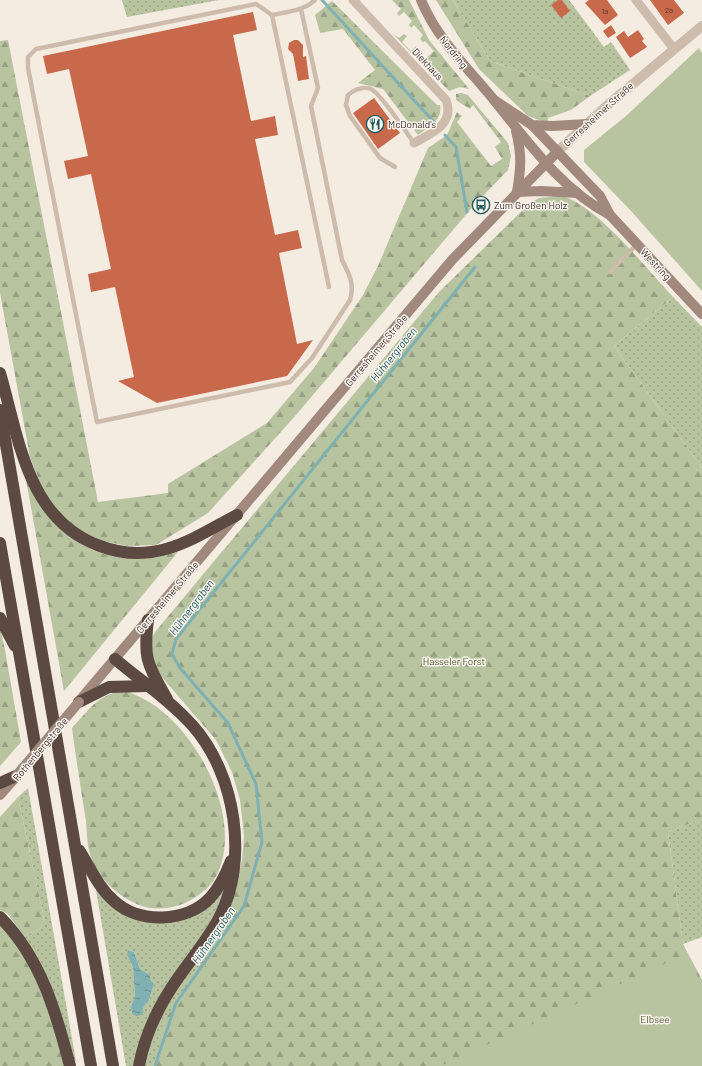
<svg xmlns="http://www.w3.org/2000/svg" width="702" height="1066" font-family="Barlow,sans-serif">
	<defs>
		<pattern id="grass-dots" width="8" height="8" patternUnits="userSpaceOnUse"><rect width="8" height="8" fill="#b8c4a0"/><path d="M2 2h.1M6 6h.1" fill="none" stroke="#97a083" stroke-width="1.8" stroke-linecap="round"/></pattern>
		<pattern id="forest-firs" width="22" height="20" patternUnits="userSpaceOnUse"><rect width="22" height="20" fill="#b8c4a0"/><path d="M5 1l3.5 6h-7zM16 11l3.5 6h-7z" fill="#97a083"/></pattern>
		<pattern id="water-ripples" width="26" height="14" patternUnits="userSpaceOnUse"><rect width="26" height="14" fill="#7fb0b2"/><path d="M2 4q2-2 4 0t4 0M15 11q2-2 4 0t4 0" fill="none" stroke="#699091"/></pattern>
	</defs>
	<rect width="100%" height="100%" fill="#f4ebe1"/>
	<g fill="url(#grass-dots)" fill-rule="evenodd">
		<polygon points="122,0 219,0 127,17"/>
		<polygon points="453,0 569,0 604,47 611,42 630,70 590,96 490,61"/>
		<polygon points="673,297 702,327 702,468 614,346"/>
		<path d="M28 788 76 1061 75 1062C62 1019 52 973 24 936L40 929 44 919 18 797Z"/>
		<polygon points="702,819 702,937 683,944 668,832"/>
		<path d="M230 884 135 1066H126L96 890 99 889 109 901 175 918ZM129 950 134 952 140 969 150 975V979L154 984 148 1003H146L136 1015 131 1006 135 996 133 967 127 955Z"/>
		<polygon points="216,930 219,947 162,1044 153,1066 145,1066 151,1043 161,1018 175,992"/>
	</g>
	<g fill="url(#forest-firs)">
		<polygon points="392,0 409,0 429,40 469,89 460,87 449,91 393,34 399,38 404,34 407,36 402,42 411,51 416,46 418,49 414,53 422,62 434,51 425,41 423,42 420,39 423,35 414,25 411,28 409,25 412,21 404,12 399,16 397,13 401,9"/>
		<polygon points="436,0 453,0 490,61 590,96 571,110 548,118 547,123 528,116 479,69"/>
		<path d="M332 1 437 105H440C443 120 429 127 418 135L383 89 358 83 375 70 343 29 320 33 315 15Z"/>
		<polygon points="8,40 98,502 168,493 168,484 267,423 314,368 363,295 378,266 428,148 447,135 457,112 462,116 457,122 491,166 502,159 495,147 501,142 473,105 470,109 456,100 456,94 461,93 468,95 508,143 511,156 508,170 475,204 296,415 208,513 156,545 127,546 103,541 82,532 60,516 43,491 30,457 0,293 0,41"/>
		<path d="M563 196C599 208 646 268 673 297L614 346 702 468V819L668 832 683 944 702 980V1066H153L162 1044 157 1036 168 1015 219 947 216 930 232 898 242 861 244 836 240 800 232 772 216 740 154 668 151 640 155 632 439 292 530 203 539 198Z"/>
		<path d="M25 474C41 523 86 560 139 559 152 559 166 554 178 552L64 691Z"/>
		<polygon points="0,628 5,650 21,742 0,766"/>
		<path d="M123 691C188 705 251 820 214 880 208 889 198 896 189 901 174 909 154 911 139 905 117 896 100 880 91 857 87 847 87 833 86 821 81 790 76 759 72 728 88 711 98 694 123 691Z"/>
		<polygon points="18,797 44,919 40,929 24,936 8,914 0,910 0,817"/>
		<path d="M0 924C6 932 13 940 19 949 44 983 54 1026 65 1066H0Z"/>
	</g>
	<g fill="#b8c4a0">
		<polygon points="699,48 702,53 702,291 632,212 584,162 584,150 626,116"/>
		<polygon points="686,954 702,985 702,1066 440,1066"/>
	</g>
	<polygon fill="url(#water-ripples)" points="128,950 134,952 140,969 150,975 150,979 154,984 148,1003 146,1003 142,1010 144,1012 141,1015 136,1016 132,1013 131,1006 135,996 133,967 127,955"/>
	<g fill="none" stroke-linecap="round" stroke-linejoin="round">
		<g stroke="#7fb0b2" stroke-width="3">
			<polyline points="322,0 434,122"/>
			<polyline points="445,135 456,147 467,212"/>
			<polyline points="155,1066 176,1003 244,906 262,842 256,784 228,723 180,668 172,654 176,639 475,267"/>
		</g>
	</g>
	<g fill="#c8694b">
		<polygon points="558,0 562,0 570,11 561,18 551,5"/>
		<polygon points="589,0 607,0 618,15 605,25 585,3"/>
		<polygon points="650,0 674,0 684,13 668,25"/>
		<polygon points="253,12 257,30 233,35 251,121 275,116 278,135 255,139 275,235 298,230 302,248 279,253 297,344 313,340 287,376 157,403 118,381 134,377 115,287 91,292 88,274 111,269 91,174 68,179 64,161 88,156 69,69 47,74 43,56"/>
		<polygon points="611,25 616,33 608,38 603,31"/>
		<polygon points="638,30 644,39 642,41 647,47 630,58 616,37 624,31 628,37"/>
		<polygon points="294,40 298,40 303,45 303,57 306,56 309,79 298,81 293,54 288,49 289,43"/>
		<polygon points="374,98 400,133 378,149 353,113"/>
	</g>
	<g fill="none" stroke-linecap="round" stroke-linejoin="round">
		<g stroke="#cdbbac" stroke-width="4.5">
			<path d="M301 9 318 88 311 106 342 260C349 274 355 284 350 300L312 358 290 382 97 422 28 68V57L36 49 256 4 272 15C286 12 304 11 315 0"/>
			<polyline points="272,15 329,287"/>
			<path d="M395 167 380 158 350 116 346 105 348 95C354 90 363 86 371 89 380 93 407 133 414 143"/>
			<polyline points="610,272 637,244"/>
		</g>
		<g stroke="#cdbbac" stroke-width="9">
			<path d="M353 0 446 100C455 124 432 133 414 143"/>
			<polyline points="636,0 674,49"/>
		</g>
		<polyline stroke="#cdbbac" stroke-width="10" points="558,151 610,103 702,26"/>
		<g stroke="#a18a7d" stroke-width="10">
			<path d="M421 0C437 39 468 68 494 100 528 142 561 189 610 215"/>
			<polyline points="494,100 532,125 600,196 610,215 702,314"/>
			<polyline points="532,125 552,126 587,124"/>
			<path d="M516 131C522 155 521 168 517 192"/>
			<polyline points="517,192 541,191 577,193"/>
			<polyline points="80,700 452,260 558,151"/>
			<polyline points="0,795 16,777"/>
		</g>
		<g stroke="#5c4a42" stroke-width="12">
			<path d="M0 373C19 438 27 520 100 546 121 554 144 555 166 549 191 542 214 527 237 515"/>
			<polyline points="0,410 113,1066"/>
			<polyline points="0,543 91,1066"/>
			<polyline points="0,618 15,646"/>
			<path d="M148 620C143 660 148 665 167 699"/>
			<path d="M115 659C141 681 171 701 193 726 236 775 249 861 219 918 208 939 192 958 178 978 159 1005 145 1034 139 1066"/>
			<polyline points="79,702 109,687 147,686"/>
			<polyline points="0,783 16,776"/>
			<path d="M79 850C90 867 98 887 114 901 139 924 186 923 210 898 220 887 226 874 231 861"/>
			<path d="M0 917C41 958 56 1012 70 1066"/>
		</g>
		<polyline stroke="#a18a7d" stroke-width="10" points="16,776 79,702"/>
	</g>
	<defs>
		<symbol id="restaurant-ring" viewBox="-11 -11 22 22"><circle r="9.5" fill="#fbf5ee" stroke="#1f5a5e" stroke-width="1.5"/><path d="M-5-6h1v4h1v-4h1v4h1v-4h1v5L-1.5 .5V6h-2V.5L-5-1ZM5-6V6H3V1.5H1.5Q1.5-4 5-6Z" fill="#1f5a5e"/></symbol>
		<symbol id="bus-ring" viewBox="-11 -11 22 22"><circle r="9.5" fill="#fbf5ee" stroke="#1f5a5e" stroke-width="1.5"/><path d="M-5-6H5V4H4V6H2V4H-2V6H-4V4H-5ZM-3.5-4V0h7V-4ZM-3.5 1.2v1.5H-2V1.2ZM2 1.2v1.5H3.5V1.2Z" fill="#1f5a5e"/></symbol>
	</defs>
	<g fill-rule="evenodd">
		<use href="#restaurant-ring" x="365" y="114" width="20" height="20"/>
		<use href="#bus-ring" x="471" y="195" width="20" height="20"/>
	</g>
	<g text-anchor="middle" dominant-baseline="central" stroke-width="3" stroke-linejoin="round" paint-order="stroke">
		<g font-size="8" fill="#5e3e33">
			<text x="669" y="10">2a</text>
			<text x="605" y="11">1a</text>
		</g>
		<g font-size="10" fill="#3b302b" stroke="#fbf5ee">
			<text transform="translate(454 52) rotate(52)">Nordring</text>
			<text transform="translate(428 64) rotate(47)">Diekhaus</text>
			<text transform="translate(598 114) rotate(-42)">Gerresheimer Straße</text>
			<text transform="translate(656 264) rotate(47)">Westring</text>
			<text transform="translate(376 350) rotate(-50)">Gerresheimer Straße</text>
			<text transform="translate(167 597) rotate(-50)">Gerresheimer Straße</text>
			<text transform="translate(40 749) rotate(-50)">Rothenbergstraße</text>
		</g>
		<g font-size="10" fill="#3b302b" stroke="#fbf5ee" text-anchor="start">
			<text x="388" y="124">McDonald's</text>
			<text x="494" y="205">Zum Großen Holz</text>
		</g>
		<g font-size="10" fill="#4a5a2e" stroke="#fbf5ee">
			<text x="454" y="661">Hasseler Forst</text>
			<text x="655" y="1019">Elbsee</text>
		</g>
		<g font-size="11" font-style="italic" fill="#1f5a5e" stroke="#fbf5ee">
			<text transform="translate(393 354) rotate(-51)">Hühnergraben</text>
			<text transform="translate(191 607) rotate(-53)">Hühnergraben</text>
			<text transform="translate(213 935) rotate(-55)">Hühnergraben</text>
		</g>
	</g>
</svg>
